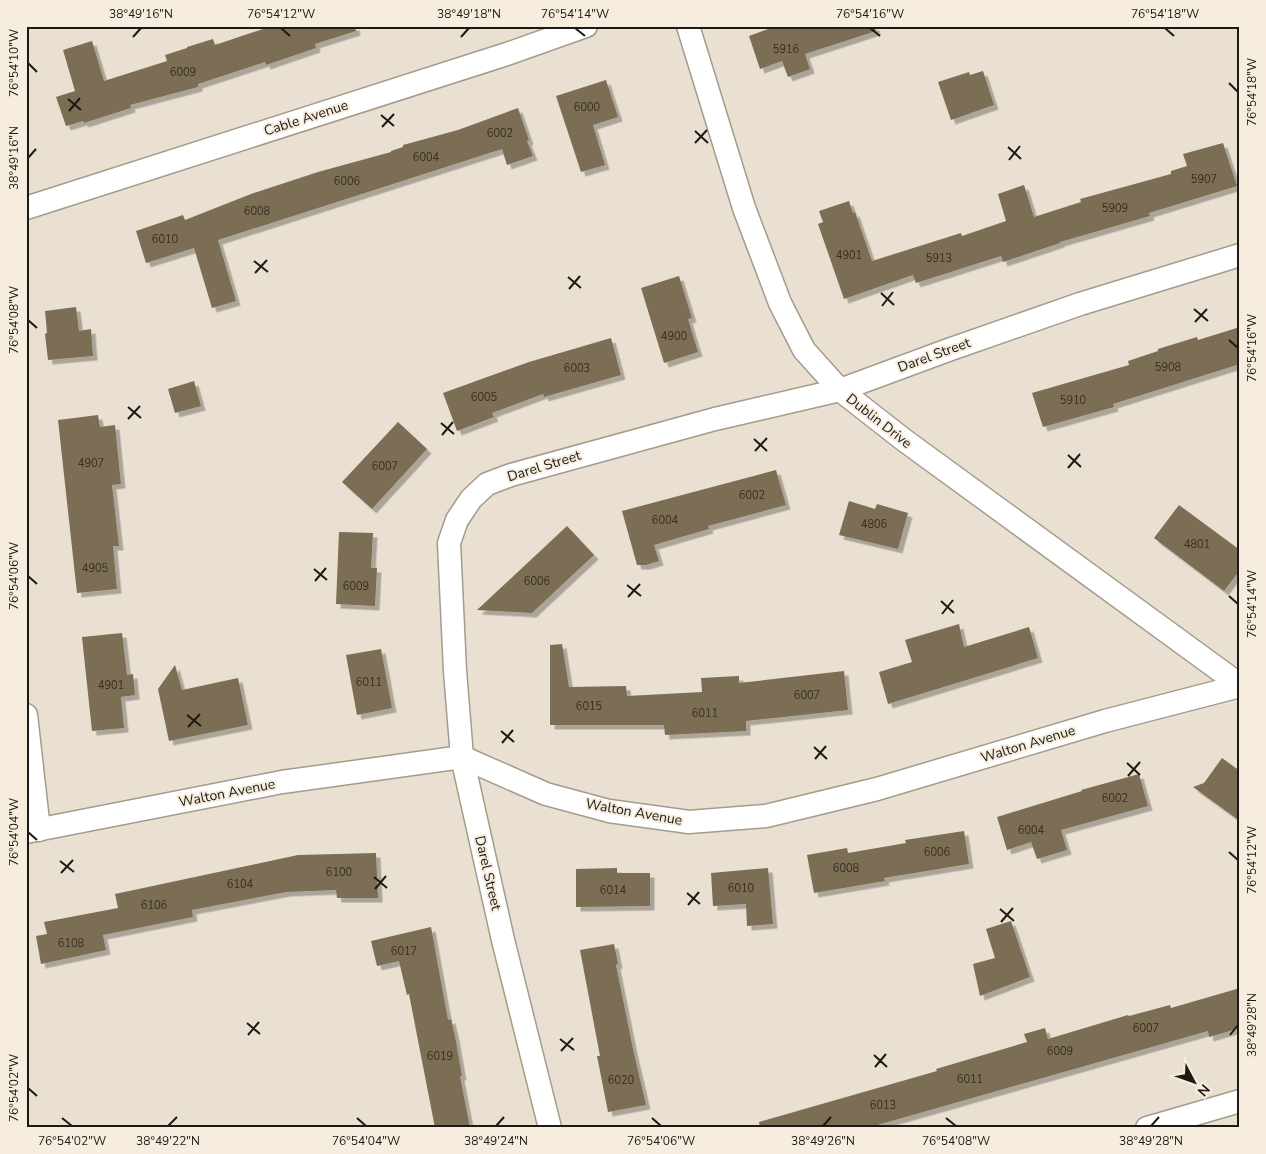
<svg xmlns="http://www.w3.org/2000/svg" width="1266" height="1154" font-family="'Nunito Sans',sans-serif">
	<defs>
		<filter id="shadow"><feDropShadow dx="4.5" dy="4.5" stdDeviation="0" flood-color="#0004"/></filter>
	</defs>
	<rect width="100%" height="100%" fill="#e9e0d1"/>
	<g fill="#7c6d54" filter="url(#shadow)">
		<polygon points="272,26 355,26 356,31 315,44 316,48 266,65 265,62 198,84 198,87 130,105 131,108 84,123 83,121 66,126 56,97 75,91 63,50 92,41 104,81 167,61 165,55 187,48 187,47 213,39 215,45"/>
		<polygon points="776,26 875,26 876,31 805,54 810,69 788,77 782,61 760,69 749,36"/>
		<polygon points="983,71 994,105 951,120 938,82 969,72 970,75"/>
		<polygon points="606,80 618,117 593,125 605,165 581,172 556,96"/>
		<polygon points="518,108 529,140 527,141 533,156 507,165 502,149 218,240 236,301 212,308 194,248 146,263 136,231 183,215 185,220 251,194 318,172 391,152 391,151 403,147 403,145 458,130"/>
		<polygon points="1223,143 1237,186 1149,213 1150,216 1060,242 1060,243 1003,262 1001,256 916,283 913,275 844,299 818,224 823,222 819,211 849,201 853,213 855,212 872,261 961,233 962,236 1006,221 998,194 1024,185 1034,217 1081,202 1080,199 1171,174 1171,171 1187,166 1183,154"/>
		<polygon points="679,276 692,318 688,319 698,352 664,363 641,288"/>
		<polygon points="76,307 79,331 91,329 93,356 48,360 45,334 47,333 45,311"/>
		<polygon points="1240,327 1240,364 1113,404 1114,407 1043,427 1032,393 1129,365 1128,361 1158,351 1158,349 1197,337 1198,340"/>
		<polygon points="611,338 621,375 544,397 543,394 492,413 494,417 457,431 443,393 529,362"/>
		<polygon points="194,381 201,406 175,413 168,389"/>
		<polygon points="98,415 100,427 115,425 121,484 112,485 119,546 113,546 117,589 77,593 58,420"/>
		<polygon points="398,422 427,449 372,509 342,482"/>
		<polygon points="776,470 786,505 708,526 709,529 654,545 659,561 646,565 637,565 622,511"/>
		<polygon points="849,501 875,509 877,504 908,513 898,549 839,535"/>
		<polygon points="1179,505 1240,550 1240,570 1224,591 1154,538"/>
		<polygon points="567,526 594,555 532,613 477,610"/>
		<polygon points="339,532 373,533 371,568 377,568 375,606 336,604"/>
		<polygon points="959,624 964,647 1029,627 1038,658 888,704 879,672 912,662 905,640"/>
		<polygon points="122,633 127,675 133,674 135,695 121,697 124,728 92,731 82,637"/>
		<polygon points="562,644 569,687 626,686 627,696 702,692 701,678 739,676 739,683 844,671 848,710 746,721 746,731 665,735 664,725 550,725 550,645"/>
		<polygon points="381,649 392,708 357,715 346,655"/>
		<polygon points="175,665 182,690 238,678 248,725 169,741 158,689"/>
		<polygon points="1222,758 1240,771 1240,821 1193,787 1204,783"/>
		<polygon points="1139,774 1148,806 1061,830 1067,850 1037,859 1031,842 1007,850 997,817 1082,791 1081,790"/>
		<polygon points="964,831 969,864 884,878 885,881 814,893 807,855 847,848 848,853 906,843 905,840"/>
		<polygon points="376,853 378,898 337,898 336,890 286,892 192,910 193,917 103,935 106,950 41,964 36,936 47,934 44,922 118,908 115,894 298,855"/>
		<polygon points="617,868 617,873 650,873 650,906 576,907 576,869"/>
		<polygon points="768,868 773,924 747,926 746,904 713,906 711,873"/>
		<polygon points="1011,921 1030,977 980,996 973,964 995,958 986,929"/>
		<polygon points="431,927 448,1020 451,1019 455,1036 462,1076 460,1076 470,1128 435,1128 409,994 407,995 399,961 377,966 371,941"/>
		<polygon points="614,944 618,964 616,965 633,1049 646,1105 608,1112 597,1056 600,1056 580,950"/>
		<polygon points="1240,988 1240,1028 1209,1037 1208,1031 867,1128 760,1128 759,1122 937,1071 936,1069 1027,1042 1024,1034 1045,1028 1048,1039 1128,1015 1129,1016 1170,1005 1171,1008"/>
	</g>
	<g fill="none" stroke-linecap="round" stroke-linejoin="round">
		<defs>
			<g id="minor">
				<polyline points="688,26 744,208 780,303 804,350 840,390 904,440 1240,685"/>
				<polyline points="26,208 507,54 586,26"/>
				<polyline points="26,715 39,830"/>
				<polyline points="26,832 282,782 462,757 546,794 609,811 689,822 766,816 877,789 1105,721 1240,686"/>
				<polyline points="550,1128 503,940 462,757 455,671 449,543 457,520 471,499 487,484 511,475 715,419 840,390 951,349 1080,304 1240,255"/>
				<polyline points="1147,1128 1240,1101"/>
			</g>
		</defs>
		<use href="#minor" stroke="#a49b8d" stroke-width="25"/>
		<use href="#minor" stroke="#fff" stroke-width="22"/>
	</g>
	<path fill="none" stroke="#1d1a14" stroke-width="2" d="M281 28 290 36M575 28 585 36M870 28 880 36M1165 28 1174 36M133 37 141 28M461 37 469 28M28 63 37 72M1229 83 1238 92M68 99 81 110M69 111 80 98M381 115 394 126M382 127 394 114M695 131 708 143M695 143 707 130M1008 147 1021 159M28 158 36 149M1009 160 1020 146M254 261 268 272M255 273 267 260M568 277 581 288M569 289 580 276M881 293 894 305M882 306 893 292M1194 309 1208 321M28 320 37 328M1195 322 1207 309M1229 340 1238 348M128 407 141 418M128 419 140 406M441 423 454 434M442 435 453 422M754 439 767 451M755 451 767 438M1068 455 1081 467M1068 468 1080 454M314 569 327 580M28 576 37 584M315 581 326 568M627 585 641 596M1229 596 1238 604M628 597 640 584M941 601 954 613M942 614 953 600M187 715 201 726M188 727 200 714M501 731 514 742M502 743 513 730M814 747 827 759M815 759 826 746M1127 763 1140 775M1128 776 1140 762M28 832 37 840M1229 852 1238 860M60 861 74 872M61 873 73 860M374 877 387 888M375 889 386 876M687 893 700 904M688 905 699 892M1000 909 1014 921M1001 922 1013 908M247 1023 260 1034M248 1035 259 1022M1230 1035 1238 1025M560 1039 574 1050M561 1051 573 1038M874 1055 887 1067M875 1067 886 1054M28 1088 37 1096M62 1118 72 1126M357 1118 366 1126M652 1118 661 1126M946 1118 956 1126M168 1126 177 1117M496 1126 504 1117M823 1126 831 1117M1151 1126 1159 1117"/>
	<g text-anchor="middle" dominant-baseline="central" stroke-width="4" stroke-linejoin="round" paint-order="stroke">
		<g font-size="11" fill="#352f24">
			<text x="786" y="49">5916</text>
			<text x="183" y="72">6009</text>
			<text x="587" y="107">6000</text>
			<text x="500" y="133">6002</text>
			<text x="426" y="157">6004</text>
			<text x="1204" y="179">5907</text>
			<text x="347" y="181">6006</text>
			<text x="1115" y="208">5909</text>
			<text x="257" y="211">6008</text>
			<text x="165" y="239">6010</text>
			<text x="849" y="255">4901</text>
			<text x="939" y="258">5913</text>
			<text x="674" y="336">4900</text>
			<text x="1168" y="367">5908</text>
			<text x="577" y="368">6003</text>
			<text x="484" y="397">6005</text>
			<text x="1073" y="400">5910</text>
			<text x="91" y="463">4907</text>
			<text x="385" y="466">6007</text>
			<text x="752" y="495">6002</text>
			<text x="665" y="520">6004</text>
			<text x="874" y="524">4806</text>
			<text x="1197" y="544">4801</text>
			<text x="95" y="568">4905</text>
			<text x="537" y="581">6006</text>
			<text x="356" y="586">6009</text>
			<text x="369" y="682">6011</text>
			<text x="111" y="685">4901</text>
			<text x="807" y="695">6007</text>
			<text x="589" y="706">6015</text>
			<text x="705" y="713">6011</text>
			<text x="1115" y="798">6002</text>
			<text x="1031" y="830">6004</text>
			<text x="937" y="852">6006</text>
			<text x="846" y="868">6008</text>
			<text x="339" y="872">6100</text>
			<text x="240" y="884">6104</text>
			<text x="741" y="888">6010</text>
			<text x="613" y="890">6014</text>
			<text x="154" y="905">6106</text>
			<text x="71" y="943">6108</text>
			<text x="404" y="951">6017</text>
			<text x="1146" y="1028">6007</text>
			<text x="1060" y="1051">6009</text>
			<text x="440" y="1056">6019</text>
			<text x="970" y="1079">6011</text>
			<text x="621" y="1080">6020</text>
			<text x="883" y="1105">6013</text>
		</g>
		<g font-size="14" fill="#1d1a14" stroke="#f7edde">
			<text transform="translate(306 118) rotate(-18)">Cable Avenue</text>
			<text transform="translate(934 355) rotate(-20)">Darel Street</text>
			<text transform="translate(879 421) rotate(38)">Dublin Drive</text>
			<text transform="translate(544 466) rotate(-17)">Darel Street</text>
			<text transform="translate(1028 744) rotate(-17)">Walton Avenue</text>
			<text transform="translate(227 793) rotate(-11)">Walton Avenue</text>
			<text transform="translate(634 812) rotate(10)">Walton Avenue</text>
			<text transform="translate(488 873) rotate(77)">Darel Street</text>
		</g>
	</g>
	<rect width="1266" height="1154" fill="none" stroke="#f7edde" stroke-width="55"/>
	<g transform="translate(1194 1082) rotate(131)" stroke="#f7edde" stroke-width="4" paint-order="stroke">
	<path d="M0-4L9 19L0 12L-9 19Z" fill="#1d1a14"/>
	<text y="-8" font-size="14" font-weight="bold" text-anchor="middle" fill="#1d1a14">N</text>
	</g>
	<rect x="28" y="28" width="1210" height="1098" fill="none" stroke="#1d1a14" stroke-width="2"/>
	<g font-size="12" text-anchor="middle" fill="#1d1a14">
		<text x="141" y="18">38°49'16"N</text>
		<text x="281" y="18">76°54'12"W</text>
		<text x="469" y="18">38°49'18"N</text>
		<text x="575" y="18">76°54'14"W</text>
		<text x="870" y="18">76°54'16"W</text>
		<text x="1165" y="18">76°54'18"W</text>
		<text transform="translate(14 63) rotate(-90)" y="4">76°54'10"W</text>
		<text transform="translate(1252 92) rotate(-90)" y="4">76°54'18"W</text>
		<text transform="translate(14 158) rotate(-90)" y="4">38°49'16"N</text>
		<text transform="translate(14 320) rotate(-90)" y="4">76°54'08"W</text>
		<text transform="translate(1252 348) rotate(-90)" y="4">76°54'16"W</text>
		<text transform="translate(14 576) rotate(-90)" y="4">76°54'06"W</text>
		<text transform="translate(1252 604) rotate(-90)" y="4">76°54'14"W</text>
		<text transform="translate(14 832) rotate(-90)" y="4">76°54'04"W</text>
		<text transform="translate(1252 860) rotate(-90)" y="4">76°54'12"W</text>
		<text transform="translate(1252 1025) rotate(-90)" y="4">38°49'28"N</text>
		<text transform="translate(14 1088) rotate(-90)" y="4">76°54'02"W</text>
		<text x="72" y="1145">76°54'02"W</text>
		<text x="168" y="1145">38°49'22"N</text>
		<text x="366" y="1145">76°54'04"W</text>
		<text x="496" y="1145">38°49'24"N</text>
		<text x="661" y="1145">76°54'06"W</text>
		<text x="823" y="1145">38°49'26"N</text>
		<text x="956" y="1145">76°54'08"W</text>
		<text x="1151" y="1145">38°49'28"N</text>
	</g>
</svg>
